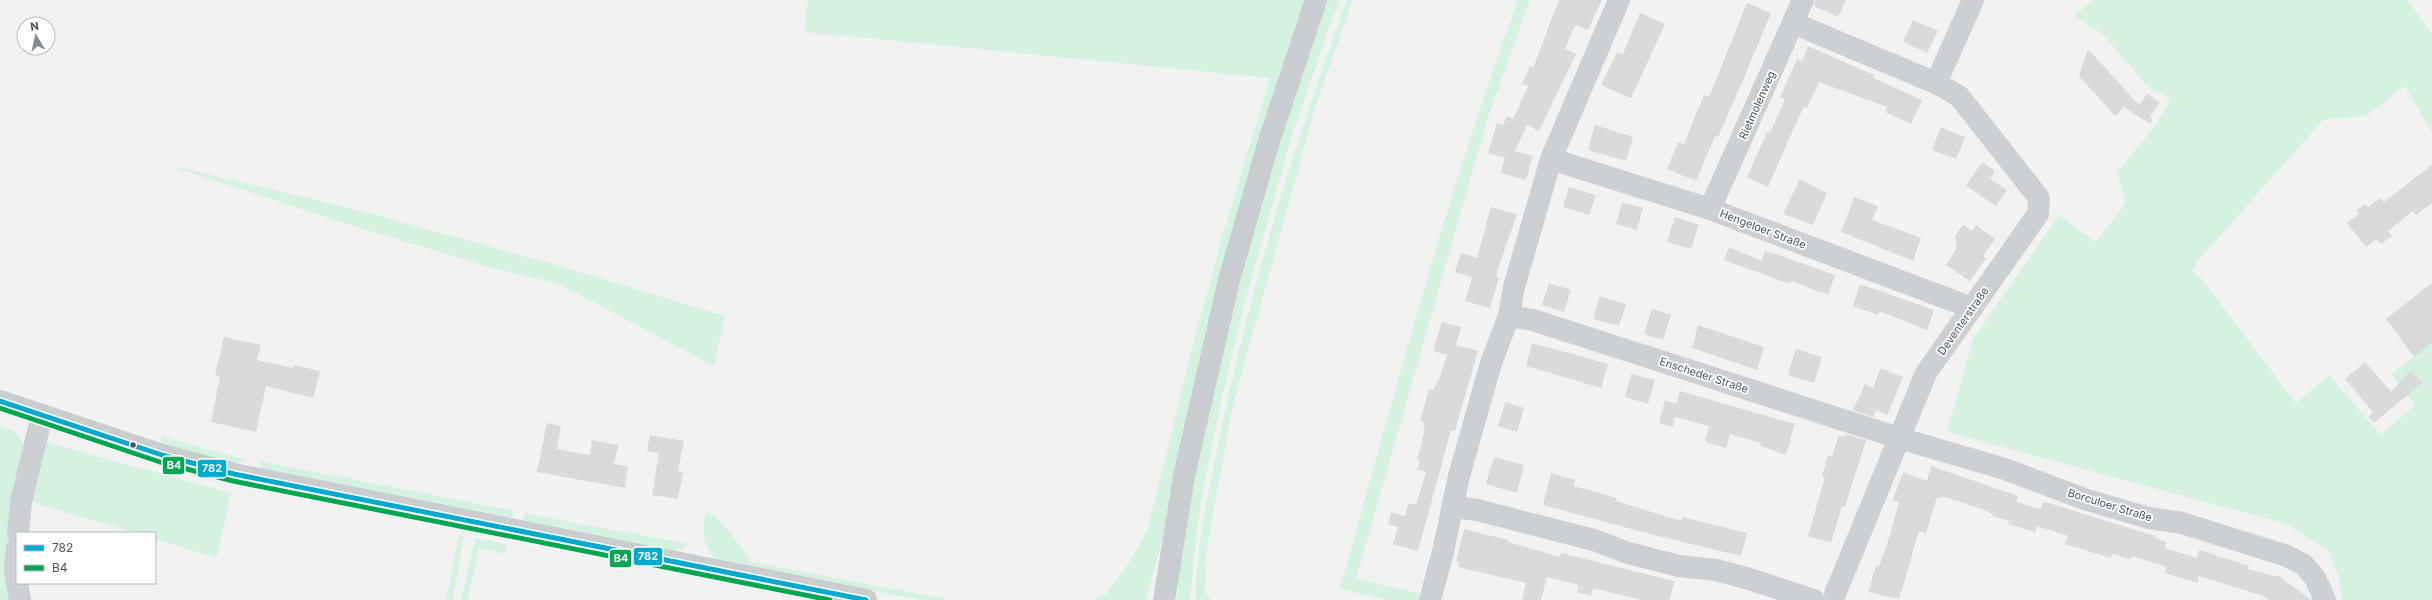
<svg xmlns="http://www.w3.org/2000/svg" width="2432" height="600" font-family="Inter,sans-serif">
	<rect width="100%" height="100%" fill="#f2f2f2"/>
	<g fill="#d5f2e0">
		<polygon points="808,0 1308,0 1146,600 1094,600 1107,593 1131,560 1148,528 1194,341 1223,234 1270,78 804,32"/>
		<polygon points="1326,0 1339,0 1293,132 1244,305 1223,392 1200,506 1190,600 1177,600 1178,572 1209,398 1269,168"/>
		<path d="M1347 0H1353L1316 105 1234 401 1207 546 1205 592 1211 600H1196C1194 552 1210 487 1219 440 1250 290 1294 144 1347 0Z"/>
		<path d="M1518 0H1530L1488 117 1356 579 1420 594 1418 600H1387L1340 589C1395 391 1447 193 1518 0Z"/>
		<polygon points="2093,0 2407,0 2432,33 2432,133 2405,86 2366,116 2323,120 2196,263 2192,271 2201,278 2296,403 2329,375 2381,435 2415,405 2391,374 2432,343 2432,600 2342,600 2338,574 2329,551 2286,524 1947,432 1973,339 2059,215 2096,242 2126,203 2117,172 2151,131 2171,100 2146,85 2103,34 2074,16"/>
		<polygon points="165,164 362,211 563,267 725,316 714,366 559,284 489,267 347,224"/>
		<polygon points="0,426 14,431 25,446 15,600 0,600"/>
		<polygon points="161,436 239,458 244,459 237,464 162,446"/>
		<polygon points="46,442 231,493 217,558 155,539 155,533 135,533 28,501"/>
		<polygon points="259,461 514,511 512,519 262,469"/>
		<path d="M705 512C721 515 742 549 751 562L951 600H920L716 560C701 545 703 532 705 512Z"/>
		<polygon points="524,513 688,544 684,548 674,552 523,522"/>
		<polygon points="459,535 464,536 453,600 446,600"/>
		<polygon points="475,538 507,544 505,554 479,548 468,600 461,600"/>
	</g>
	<g fill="#d9dadc">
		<polygon points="1559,0 1602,0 1588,30 1575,25 1565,49 1576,54 1539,131 1527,125 1515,151 1533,156 1526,180 1501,173 1505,158 1488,153 1497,122 1503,125 1507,116 1513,119 1528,86 1522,84 1530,66 1533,68"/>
		<polygon points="1815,0 1846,0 1838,17 1814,6"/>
		<polygon points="1747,3 1771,13 1740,87 1718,137 1715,136 1696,181 1667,169 1678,142 1684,144 1704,95 1709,97"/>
		<polygon points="1640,13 1665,24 1631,98 1601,85 1617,52 1623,54"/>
		<polygon points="1913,20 1938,31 1927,53 1903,42"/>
		<polygon points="1808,46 1874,75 1873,78 1922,100 1911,124 1885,112 1887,107 1819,82 1807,108 1804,107 1797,121 1768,187 1747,177 1767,132 1770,133 1785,99 1780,97 1797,59 1802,61"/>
		<polygon points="2088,49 2139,105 2147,94 2160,102 2150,117 2153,120 2150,124 2124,107 2115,116 2079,76"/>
		<polygon points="1595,125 1633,137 1626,161 1588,150"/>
		<polygon points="1941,127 1965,137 1956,159 1932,150"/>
		<polygon points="1982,162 1995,171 1990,179 2007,190 1996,206 1966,186"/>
		<polygon points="2432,165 2432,203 2416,215 2413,211 2388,231 2392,236 2381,244 2377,239 2366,247 2347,223 2359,214 2356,211 2365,204 2368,207 2381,198 2384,202"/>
		<polygon points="1800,179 1827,193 1813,225 1783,214"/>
		<polygon points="1569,187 1596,195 1589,215 1563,207"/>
		<polygon points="1854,197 1878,206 1872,220 1921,238 1913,261 1841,232"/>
		<polygon points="1622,202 1643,208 1637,230 1616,224"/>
		<polygon points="1491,207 1517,214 1500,263 1496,277 1499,278 1490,308 1465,301 1472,277 1455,272 1461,253 1477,258"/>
		<polygon points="1675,217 1699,225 1691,249 1667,242"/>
		<polygon points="1963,225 1972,231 1976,225 1995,239 1983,256 1986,258 1970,281 1946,265 1957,248 1955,236"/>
		<polygon points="1729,247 1761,261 1765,251 1773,253 1835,275 1828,295 1791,281 1790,284 1724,260"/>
		<polygon points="1549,283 1571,290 1564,312 1542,305"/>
		<polygon points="2432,283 2432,343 2414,357 2386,319"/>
		<polygon points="1860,284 1934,310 1927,330 1879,311 1878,315 1853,306"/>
		<polygon points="1600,296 1626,304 1619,326 1593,319"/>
		<polygon points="1652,309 1671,315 1663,340 1644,334"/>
		<polygon points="1442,322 1461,327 1456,345 1478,351 1455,431 1451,430 1418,551 1393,544 1398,527 1388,524 1391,512 1405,516 1409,503 1416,505 1426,472 1417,470 1420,461 1417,460 1425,430 1423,430 1425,423 1420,421 1429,389 1434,390 1436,383 1438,383 1447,355 1433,351"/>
		<polygon points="1698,325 1764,347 1757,370 1692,348"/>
		<polygon points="224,337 261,345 257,360 293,368 294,365 320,371 313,398 266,386 256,432 211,422 220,377 215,376"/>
		<polygon points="1532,343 1608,364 1601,388 1526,366"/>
		<polygon points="1796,349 1822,357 1814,383 1788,375"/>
		<polygon points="2365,362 2391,392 2410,371 2423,382 2374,423 2368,417 2373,412 2345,379"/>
		<polygon points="1881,368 1903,377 1887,415 1876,410 1873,417 1853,410 1865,384 1873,388"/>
		<polygon points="1631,374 1655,380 1648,404 1625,397"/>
		<polygon points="1680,391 1795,424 1786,455 1760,446 1761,443 1730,434 1726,448 1705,442 1709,426 1675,417 1673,427 1659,423 1665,400 1676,404"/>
		<polygon points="1505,402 1524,408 1517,432 1498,426"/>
		<polygon points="547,423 561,426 557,449 590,455 592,440 618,445 614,464 628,466 625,488 537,472"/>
		<polygon points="1845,434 1866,440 1845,507 1842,506 1831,543 1808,536 1825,477 1822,477 1828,455 1832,456 1839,435 1844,437"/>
		<polygon points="650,435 684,441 678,471 683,472 678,499 652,495 659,453 647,451"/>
		<polygon points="1494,457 1524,465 1517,493 1486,484"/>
		<polygon points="1931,466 2018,496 2016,502 2041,509 2043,502 2052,504 2155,536 2154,538 2167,542 2165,548 2197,558 2199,550 2249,566 2248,569 2276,577 2278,575 2311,600 2269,600 2263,596 2199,576 2197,583 2165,573 2167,567 2132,556 2130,559 2112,554 2111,558 2065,544 2068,536 2037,526 2035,532 2008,524 2009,521 1992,516 1993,514 1982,509 1942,496 1942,498 1937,497 1926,533 1919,531 1899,599 1868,592 1876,566 1879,567 1890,535 1899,503 1893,500 1903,472 1927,481"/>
		<polygon points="1551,473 1575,480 1573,486 1617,498 1616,501 1681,521 1682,517 1747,533 1741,556 1650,534 1543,505"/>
		<polygon points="1464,529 1508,540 1508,542 1560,557 1561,553 1674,581 1670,600 1641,600 1593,588 1591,596 1577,592 1579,585 1547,577 1541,600 1522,600 1526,583 1458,567 1460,562 1456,561"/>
	</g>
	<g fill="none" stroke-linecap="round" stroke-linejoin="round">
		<g stroke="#cdd0d3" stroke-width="22">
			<polyline points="1793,23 1936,83"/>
			<polyline points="1551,159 1710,209 1972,308"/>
			<polyline points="1710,209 1803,0"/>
			<polyline points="1509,316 1533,320 1899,438 2005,469 2087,500 2149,518 2182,523 2287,556 2304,565 2315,578 2325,600"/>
			<polyline points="1453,507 1477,510 1594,540 1628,553 1679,566 1716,570 1746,578 1814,600"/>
			<polyline points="18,533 21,502 42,415"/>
			<polyline points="17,548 15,570 20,600"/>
			<polyline points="1835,594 1926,373 2038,214 2039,198 1959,96 1936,83 1973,0"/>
			<polyline points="1430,600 1443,552 1459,476 1491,363 1509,316 1514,287 1551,159 1619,0"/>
		</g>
		<g stroke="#c9cdd0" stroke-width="22">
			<polyline points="0,401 162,455 234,474 866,600"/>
			<polyline points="1164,600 1184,476 1229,280 1269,141 1316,0"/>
		</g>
		<defs>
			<polyline id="bus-1" points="0,401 162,455 234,474 866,600"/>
			<polyline id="bus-2" points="0,408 160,462 233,481 830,600"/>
		</defs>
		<use href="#bus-1" stroke="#fff" stroke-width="8"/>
		<use href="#bus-2" stroke="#fff" stroke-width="8"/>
		<use href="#bus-1" stroke="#00a9ce" stroke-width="5"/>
		<use href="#bus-2" stroke="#00a651" stroke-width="5"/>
	</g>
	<circle fill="#475460" stroke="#fff" stroke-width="1.5" cx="133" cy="445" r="3.5"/>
	<g text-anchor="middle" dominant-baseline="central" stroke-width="3.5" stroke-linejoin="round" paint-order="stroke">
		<g font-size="11" fill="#475460" stroke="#fff">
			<text transform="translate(1757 105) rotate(-66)">Rietmolenweg</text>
			<text transform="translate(1763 229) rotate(21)">Hengeloer Straße</text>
			<text transform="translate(1963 321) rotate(-55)">Deventerstraße</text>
			<text transform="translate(1704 375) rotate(18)">Enscheder Straße</text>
			<text transform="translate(2110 505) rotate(17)">Borculoer Straße</text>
		</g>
	</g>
	<g stroke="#fff" stroke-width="1.5">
		<rect x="162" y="456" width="23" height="19" rx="4" fill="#00a651"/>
		<rect x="197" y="459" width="30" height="19" rx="4" fill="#00a9ce"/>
		<rect x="633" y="547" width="30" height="19" rx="4" fill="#00a9ce"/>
		<rect x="609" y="549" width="23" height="19" rx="4" fill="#00a651"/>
	</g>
	<g font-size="11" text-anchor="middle" font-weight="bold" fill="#fff">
		<text x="174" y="469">B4</text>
		<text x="212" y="472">782</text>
		<text x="648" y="560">782</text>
		<text x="621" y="562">B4</text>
	</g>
	<rect x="16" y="532" width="140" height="52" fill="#ffffff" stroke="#b5bbbf"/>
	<rect x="24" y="545" width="20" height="6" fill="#00a9ce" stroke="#b5bbbf"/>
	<text x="52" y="552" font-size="12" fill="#475460">782</text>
	<rect x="24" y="565" width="20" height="6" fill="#00a651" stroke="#b5bbbf"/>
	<text x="52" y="572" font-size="12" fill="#475460">B4</text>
	<g transform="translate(36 36) rotate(351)"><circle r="19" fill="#ffffff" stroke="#b5bbbf"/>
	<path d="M0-3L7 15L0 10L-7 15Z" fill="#838b93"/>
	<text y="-6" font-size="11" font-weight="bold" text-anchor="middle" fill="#475460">N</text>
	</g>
</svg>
